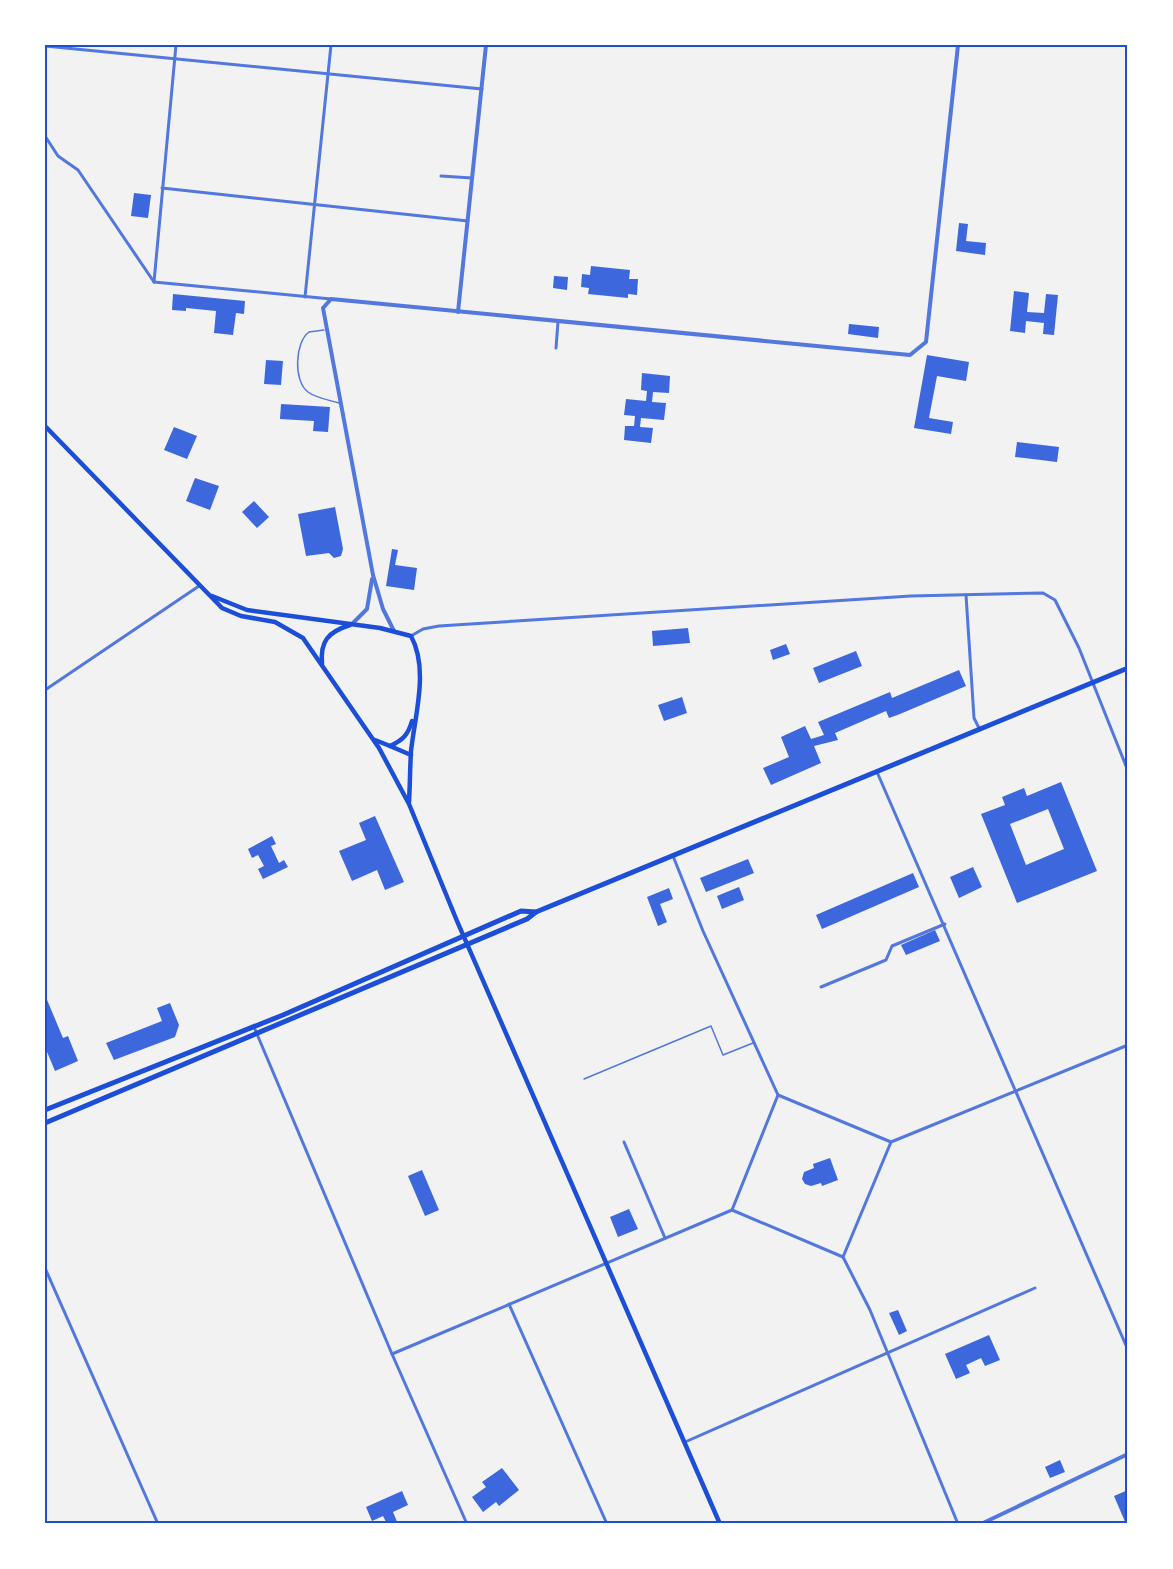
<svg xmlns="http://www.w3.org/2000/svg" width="1173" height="1569" font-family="Overpass,sans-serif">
	<rect width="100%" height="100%" fill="#f2f2f2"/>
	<g fill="#3d67dc" fill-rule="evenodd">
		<polygon points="134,193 151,195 148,218 131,216"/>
		<polygon points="959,223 968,224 966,241 986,243 985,255 956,251"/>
		<polygon points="591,266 630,270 629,279 638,279 637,295 628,294 628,298 588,294 589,288 581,287 582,274 590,275"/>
		<polygon points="554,276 568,277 567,290 553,288"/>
		<polygon points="1014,291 1029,293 1027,312 1044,313 1046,294 1058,295 1054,335 1043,334 1044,323 1026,321 1025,333 1010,331"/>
		<polygon points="173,294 245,301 244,314 236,313 233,335 214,333 216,311 186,308 186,311 172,310"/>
		<polygon points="849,324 879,327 878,338 848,334"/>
		<polygon points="927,355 969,362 966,381 937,376 929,418 953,422 951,434 914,428"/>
		<polygon points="266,360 283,361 281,385 264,384"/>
		<polygon points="642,373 670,376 669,393 653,392 652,402 666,403 664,420 641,418 640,427 653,428 651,443 624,440 625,426 634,426 635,416 624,415 626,399 646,401 647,391 641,390"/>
		<polygon points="281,404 330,407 328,432 313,431 314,421 280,419"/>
		<polygon points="174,427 197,436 187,459 164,450"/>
		<polygon points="1017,442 1059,447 1057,462 1015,457"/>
		<polygon points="195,478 219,486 210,510 186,501"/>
		<polygon points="254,501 269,517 257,528 242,512"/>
		<polygon points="335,507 343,549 341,556 334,558 329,553 306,556 298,514"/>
		<polygon points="392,549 398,550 395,565 417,568 414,590 386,586"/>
		<polygon points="688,628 690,643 653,646 652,631"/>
		<polygon points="786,644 790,654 773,660 770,650"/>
		<polygon points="856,651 862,666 819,683 813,668"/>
		<polygon points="959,670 966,686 900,714 889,718 886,711 835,733 838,740 814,746 821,763 771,785 763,768 789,757 781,737 805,726 811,739 824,735 818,722 890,692 892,698"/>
		<polygon points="682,697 687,713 664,721 658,705"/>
		<path d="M1061 782 1097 871 1017 903 981 814 1005 805 1002 797 1024 788 1027 796ZM1048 809 1064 849 1026 865 1010 824Z"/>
		<polygon points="375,816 404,882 385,890 377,870 352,881 339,851 366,840 359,823"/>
		<polygon points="272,836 276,844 271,846 279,863 284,860 288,867 263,879 258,869 264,866 258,855 252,858 248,849"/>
		<polygon points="748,859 754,873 706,892 700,878"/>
		<polygon points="973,867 982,887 959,898 950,877"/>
		<polygon points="913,873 919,887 822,929 816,915"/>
		<polygon points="739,887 744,900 722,909 717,896"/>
		<polygon points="669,888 673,899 660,904 667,922 658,926 647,897"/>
		<polygon points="935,930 940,941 906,955 901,945"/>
		<polygon points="45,995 63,1038 68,1036 78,1061 55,1071 45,1047"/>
		<polygon points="170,1003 179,1025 175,1037 114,1060 106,1043 162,1021 157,1008"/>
		<polygon points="830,1158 838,1180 822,1186 821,1183 811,1186 805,1184 802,1179 804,1172 814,1168 813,1164"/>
		<polygon points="422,1170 439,1210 425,1216 408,1176"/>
		<polygon points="629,1209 638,1229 618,1237 610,1217"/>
		<polygon points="898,1310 907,1331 899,1335 889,1313"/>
		<polygon points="989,1335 1000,1360 985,1366 981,1358 966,1365 970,1373 956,1379 945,1354"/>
		<polygon points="1060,1460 1065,1472 1050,1478 1045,1467"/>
		<polygon points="502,1468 519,1490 499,1506 496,1502 483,1512 472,1497 486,1487 482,1482"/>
		<polygon points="1128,1490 1128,1524 1126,1524 1114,1496"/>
		<polygon points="402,1491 408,1505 393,1512 398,1524 387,1524 383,1516 372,1521 366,1507"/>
	</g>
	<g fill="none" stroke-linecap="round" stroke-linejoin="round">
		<g stroke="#5277de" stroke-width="1.5">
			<path d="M324 330 309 332C295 342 293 381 308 392 316 398 329 400 339 403"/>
			<polyline points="584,1079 711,1026 723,1055 753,1043"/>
		</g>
		<g stroke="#5277de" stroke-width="3">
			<polyline points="45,46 482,89"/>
			<polyline points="45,136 58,156 78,170 154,282"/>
			<polyline points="441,176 472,178"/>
			<polyline points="162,188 468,221"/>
			<polyline points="154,282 176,45"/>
			<polyline points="154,282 331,299"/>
			<polyline points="305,297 331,45"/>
			<polyline points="556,348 558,322"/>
			<polyline points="966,595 974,718 980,730"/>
			<polyline points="411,636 423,629 439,626 911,596 1043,593 1055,600 1079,648 1128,771"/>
			<polyline points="45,690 199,586"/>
			<polyline points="877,772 1128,1350"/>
			<polyline points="673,856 703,931 778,1095"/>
			<polyline points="821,987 886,960 892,946 945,924"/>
			<polyline points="254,1027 392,1354 467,1524"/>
			<polyline points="624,1142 665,1238"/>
			<polyline points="891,1142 843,1257 732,1210 778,1095 891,1142 1128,1045"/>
			<polyline points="843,1257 870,1310 958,1524"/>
			<polyline points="45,1268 158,1524"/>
			<polyline points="509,1304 607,1524"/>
			<polyline points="392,1354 732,1210"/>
			<polyline points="685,1442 1035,1288"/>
		</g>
		<g stroke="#5277de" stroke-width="4">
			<polyline points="458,312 486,45"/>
			<polyline points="352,624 367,609 372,579"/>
			<polyline points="394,631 383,609 373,575 323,308 331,299 910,355 926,342 958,45"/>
			<polyline points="981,1524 1128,1454"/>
		</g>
		<g stroke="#1d4ed8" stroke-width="4.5">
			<polyline points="45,426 222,608 241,616 275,622 303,638 379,748 409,804 457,921 720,1524"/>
			<path d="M212 596 247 610 380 628 411 636C429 669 415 715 411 751 410 768 410 785 409 802"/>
			<path d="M322 664C320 641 328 632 350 625"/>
			<path d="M375 740 390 746C403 740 408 735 412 721"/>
			<polyline points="390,746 411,755"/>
		</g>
		<g stroke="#1d4ed8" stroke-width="5">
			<polyline points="45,1110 283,1015 521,911 536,912"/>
			<polyline points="45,1123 527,919 536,912 1128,668"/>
		</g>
	</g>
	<rect width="1173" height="1569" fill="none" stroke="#ffffff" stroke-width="93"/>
	<rect x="46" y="46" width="1080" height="1476" fill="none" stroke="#1d4ed8" stroke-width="2"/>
</svg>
